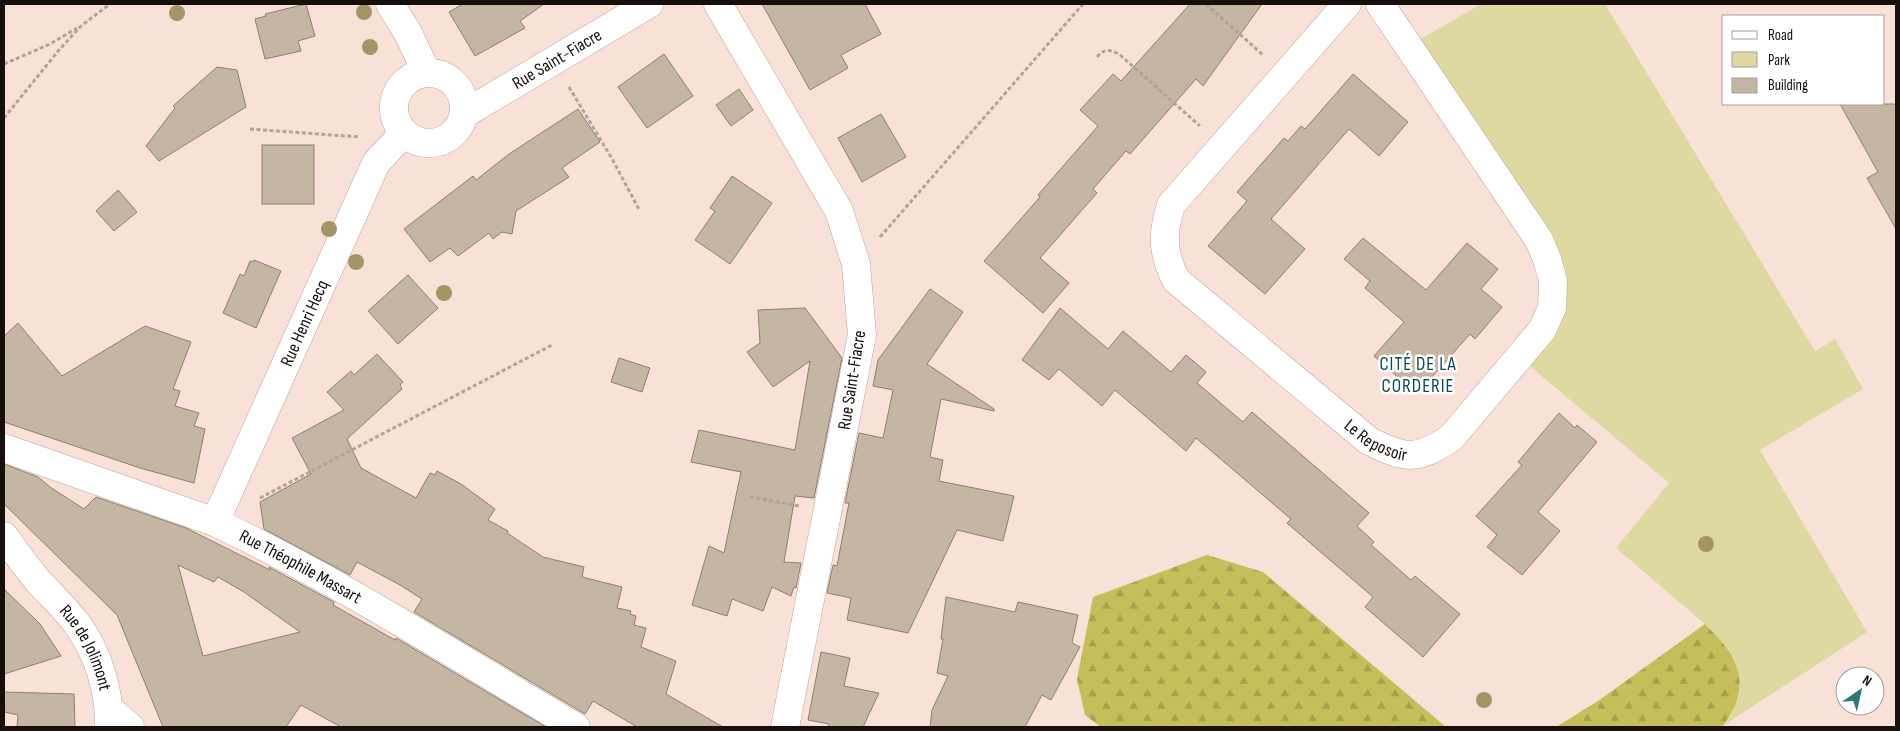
<svg xmlns="http://www.w3.org/2000/svg" width="1900" height="731" font-family="'Sofia Sans Condensed',sans-serif">
	<defs>
		<pattern id="forest-firs" width="22" height="20" patternUnits="userSpaceOnUse" patternTransform="scale(1.25)"><rect width="22" height="20" fill="#c7bd5a"/><path d="M5 1l3.5 6h-7zM16 11l3.5 6h-7z" fill="#aaa14d"/></pattern>
	</defs>
	<rect width="100%" height="100%" fill="#fae1d8"/>
	<polygon fill="#ded9a1" points="1481,4 1605,4 1815,351 1835,339 1863,389 1760,450 1867,632 1724,725 1737,700 1722,642 1705,624 1616,548 1669,483 1519,357 1553,281 1409,46"/>
	<g fill="url(#forest-firs)">
		<polygon points="1207,555 1263,572 1446,727 1101,727 1085,715 1077,679 1093,597"/>
		<path d="M1705 624C1726 645 1747 667 1737 700 1735 708 1728 717 1724 725L1720 727H1556L1598 701Z"/>
	</g>
	<g fill="#c5b6a4" stroke="#8d7f6e" fill-rule="evenodd">
		<polygon points="306,4 315,36 298,41 301,51 265,59 255,19 266,16 265,14"/>
		<polygon points="463,4 544,4 520,21 525,28 475,56 449,12"/>
		<polygon points="762,4 865,4 881,34 841,55 848,68 810,90"/>
		<polygon points="1190,4 1262,4 1203,86 1196,79 1130,154 1126,151 1093,189 1097,193 1040,258 1069,283 1043,313 984,261 1040,197 1038,195 1098,126 1080,110 1113,74 1121,81"/>
		<polygon points="664,54 693,96 647,128 618,87"/>
		<polygon points="217,67 237,70 246,107 159,161 146,146 175,108 173,106"/>
		<polygon points="1353,74 1408,122 1379,156 1349,129 1271,219 1305,249 1265,294 1208,246 1247,201 1237,192 1284,138 1288,141 1301,126 1305,129"/>
		<polygon points="739,89 753,110 731,126 716,105"/>
		<polygon points="1840,104 1896,104 1896,229 1867,178 1878,172"/>
		<polygon points="578,109 600,142 562,168 569,177 516,211 512,234 502,232 493,239 489,233 458,256 450,248 430,262 404,229 473,176 476,180 509,154"/>
		<polygon points="881,114 906,157 862,182 838,138"/>
		<rect x="262" y="145" width="52" height="59"/>
		<polygon points="732,176 772,203 730,264 695,240 715,211 710,208"/>
		<polygon points="118,190 137,212 114,231 96,211"/>
		<polygon points="1363,238 1426,290 1467,243 1498,269 1481,289 1502,307 1475,339 1470,334 1417,394 1374,356 1404,322 1365,288 1370,281 1344,259"/>
		<polygon points="254,260 281,271 256,328 223,313 240,274 244,276 250,261 253,262"/>
		<polygon points="408,275 438,308 398,344 368,311"/>
		<polygon points="930,289 963,312 927,364 994,409 994,411 941,399 930,457 943,460 939,481 1014,496 1003,541 957,530 908,633 847,620 851,598 827,593 833,565 837,566 849,503 845,503 859,433 883,438 893,390 873,386 878,360"/>
		<polygon points="805,308 842,358 814,498 795,496 784,562 801,563 796,588 794,587 791,596 772,587 763,611 732,599 727,616 692,605 709,546 724,553 741,472 691,462 699,430 795,450 810,361 773,387 747,352 760,343 758,310"/>
		<polygon points="1060,308 1108,349 1123,331 1171,372 1186,355 1206,372 1197,383 1243,422 1252,412 1369,513 1357,526 1374,542 1371,545 1411,580 1415,576 1460,614 1423,657 1365,607 1373,597 1287,523 1291,519 1196,438 1186,451 1115,390 1102,406 1059,369 1049,380 1022,360"/>
		<polygon points="18,323 62,376 145,326 191,342 173,389 180,391 175,406 199,413 194,426 205,429 194,483 140,468 4,422 4,336"/>
		<polygon points="377,354 403,382 400,385 402,389 347,439 361,468 416,498 430,473 435,475 437,471 461,484 495,509 488,520 508,531 507,533 543,557 584,567 582,577 622,587 617,608 631,611 630,614 636,616 634,625 646,628 641,647 676,661 666,694 723,727 637,727 593,701 585,714 414,612 422,599 400,585 357,562 350,575 264,529 260,502 311,474 292,438 344,410 327,392 351,371 354,375"/>
		<polygon points="619,358 650,368 642,392 611,382"/>
		<polygon points="1559,413 1575,428 1577,425 1597,442 1538,512 1560,531 1522,575 1487,547 1497,535 1476,516 1522,465 1518,462"/>
		<path d="M4 464 38 477 50 487 84 509 96 497 186 528 270 570 269 567 334 602 333 605 395 640 396 638 546 727H341L301 705 286 727H163L117 615 4 504ZM178 565 214 582 218 577 244 592 300 632 203 656Z"/>
		<polygon points="4,589 40,624 61,656 4,674"/>
		<polygon points="946,597 1015,612 1018,602 1078,615 1072,643 1080,647 1051,700 1042,695 1025,727 930,727 932,710 948,676 937,673 943,639 941,639"/>
		<polygon points="821,652 850,658 844,686 879,693 863,727 828,727 829,724 808,720"/>
		<polygon points="4,692 74,694 75,727 17,727 18,715 4,712"/>
	</g>
	<g fill="none" stroke-linecap="round" stroke-linejoin="round">
		<defs>
			<g id="street">
				<polyline points="390,4 408,33 427,73"/>
				<polyline points="718,4 839,211 856,264 862,335 785,727"/>
				<path id="s1" d="M1347 4 1171 205C1162 234 1162 252 1176 280L1369 441C1406 459 1416 461 1451 438L1542 330 1552 308 1553 281 1547 259 1539 240 1380 4"/>
				<circle cx="429" cy="108" r="35"/>
				<path id="s2" d="M464 114 649 4"/>
				<path id="s3" d="M4 448 215 522C339 581 457 657 576 727"/>
				<path id="s4" d="M215 522 376 163 404 133"/>
				<polyline points="110,710 130,727"/>
			</g>
			<g id="secondary">
				<path id="s5" d="M4 536C15 551 26 567 38 581 51 595 65 608 77 624 98 652 110 692 109 727"/>
			</g>
		</defs>
		<use href="#street" stroke="#bca49c" stroke-width="29"/>
		<use href="#secondary" stroke="#bca49c" stroke-width="29"/>
		<g stroke="#b5a19a" stroke-width="3" stroke-dasharray="4 2.5" stroke-linecap="butt">
			<polyline points="1168,4 1169,4"/>
			<polyline points="1206,4 1263,55"/>
			<path d="M1097 57C1104 49 1109 49 1119 54L1200 126"/>
			<polyline points="4,64 50,44 77,28"/>
			<polyline points="569,87 611,157 640,211"/>
			<polyline points="4,118 59,50 81,26 110,4"/>
			<polyline points="250,129 360,137"/>
			<polyline points="880,237 1083,4"/>
			<polyline points="750,497 799,506"/>
			<polyline points="260,498 552,345"/>
		</g>
		<use href="#street" stroke="#fff" stroke-width="28"/>
		<use href="#secondary" stroke="#fff" stroke-width="28"/>
	</g>
	<g fill="#a49566">
		<circle cx="364" cy="12" r="8"/>
		<circle cx="177" cy="13" r="8"/>
		<circle cx="370" cy="47" r="8"/>
		<circle cx="329" cy="229" r="8"/>
		<circle cx="356" cy="262" r="8"/>
		<circle cx="444" cy="293" r="8"/>
		<circle cx="1706" cy="544" r="8"/>
		<circle cx="1484" cy="700" r="8"/>
	</g>
	<g text-anchor="middle" dominant-baseline="central" stroke-width="5" stroke-linejoin="round" paint-order="stroke">
		<g font-size="18" fill="#170f0c" stroke="#fff">
			<text stroke="none"><textPath href="#s2" startOffset="108">Rue Saint-Fiacre</textPath></text>
			<text stroke="none"><textPath href="#s4" startOffset="218">Rue Henri Hecq</textPath></text>
			<text transform="translate(852 380) rotate(-81)">Rue Saint-Fiacre</text>
			<text stroke="none"><textPath href="#s1" startOffset="602">Le Reposoir</textPath></text>
			<text stroke="none"><textPath href="#s3" startOffset="320">Rue Théophile Massart</textPath></text>
			<text stroke="none"><textPath href="#s5" startOffset="140">Rue de Jolimont</textPath></text>
		</g>
		<g font-size="19" letter-spacing="1" fill="#094a4e" stroke="#fff">
			<text x="1418" y="364">CITÉ DE LA<tspan x="1418" dy="22">CORDERIE</tspan></text>
		</g>
	</g>
	<rect width="1900" height="731" fill="none" stroke="#170f0c" stroke-width="10"/>
	<rect x="1722" y="15" width="162" height="90" fill="#ffffff" stroke="#a29f9e"/>
	<rect x="1732" y="31" width="25" height="8" fill="#ffffff" stroke="#a29f9e"/>
	<text x="1768" y="40" font-size="15" fill="#170f0c">Road</text>
	<rect x="1732" y="52" width="25" height="15" fill="#ded9a1" stroke="#a29f9e"/>
	<text x="1768" y="65" font-size="15" fill="#170f0c">Park</text>
	<rect x="1732" y="78" width="25" height="15" fill="#c5b6a4" stroke="#a29f9e"/>
	<text x="1768" y="90" font-size="15" fill="#170f0c">Building</text>
	<g transform="translate(1860 691) rotate(34)"><circle r="24" fill="#ffffff" stroke="#a29f9e"/>
	<path d="M0-4L9 19L0 12L-9 19Z" fill="#2c767a"/>
	<text y="-8" font-size="14" font-weight="bold" text-anchor="middle" fill="#170f0c">N</text>
	</g>
</svg>
